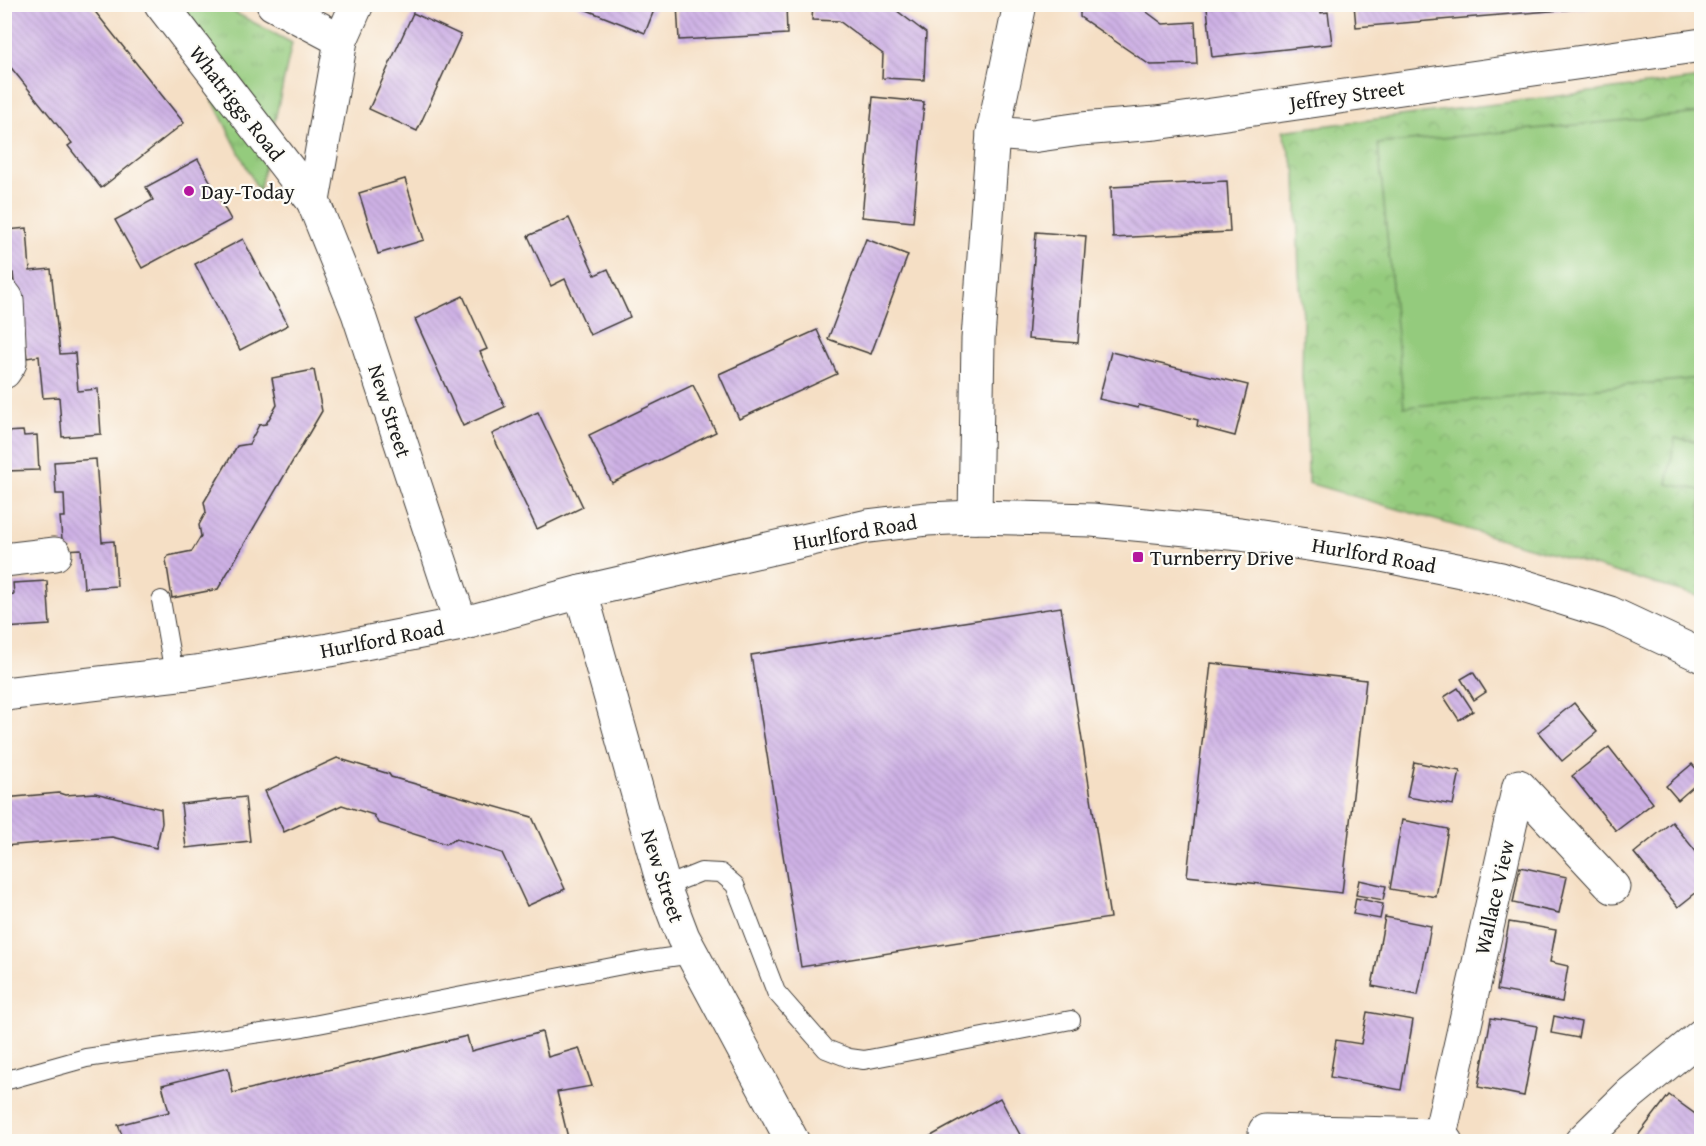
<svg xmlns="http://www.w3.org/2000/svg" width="1706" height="1146" font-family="'Gentium Book Plus',serif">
	<defs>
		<pattern id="grass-tufts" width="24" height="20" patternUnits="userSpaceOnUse" patternTransform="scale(1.5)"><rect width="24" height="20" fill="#94cb7d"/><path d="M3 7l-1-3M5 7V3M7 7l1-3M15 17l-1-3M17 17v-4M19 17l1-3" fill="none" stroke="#7fae6b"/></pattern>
		<pattern id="park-crowns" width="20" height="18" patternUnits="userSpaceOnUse" patternTransform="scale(1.5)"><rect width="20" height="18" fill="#94cb7d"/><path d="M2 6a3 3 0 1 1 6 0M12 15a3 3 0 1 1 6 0" fill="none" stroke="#7fae6b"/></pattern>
		<pattern id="building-back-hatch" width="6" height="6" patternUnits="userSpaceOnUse" patternTransform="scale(1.5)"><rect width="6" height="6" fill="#ceb1e5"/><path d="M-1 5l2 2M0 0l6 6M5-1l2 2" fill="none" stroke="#b098c4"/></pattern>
	</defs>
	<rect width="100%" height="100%" fill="#fdfcf7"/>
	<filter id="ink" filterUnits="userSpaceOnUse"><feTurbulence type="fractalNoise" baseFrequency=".0167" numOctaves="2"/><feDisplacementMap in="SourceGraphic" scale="12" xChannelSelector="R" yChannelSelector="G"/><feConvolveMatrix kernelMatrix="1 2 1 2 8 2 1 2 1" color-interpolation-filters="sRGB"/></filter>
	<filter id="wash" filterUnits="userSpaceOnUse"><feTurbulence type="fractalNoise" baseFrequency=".008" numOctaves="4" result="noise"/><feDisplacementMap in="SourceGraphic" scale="24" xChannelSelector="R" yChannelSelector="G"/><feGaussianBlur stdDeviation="1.35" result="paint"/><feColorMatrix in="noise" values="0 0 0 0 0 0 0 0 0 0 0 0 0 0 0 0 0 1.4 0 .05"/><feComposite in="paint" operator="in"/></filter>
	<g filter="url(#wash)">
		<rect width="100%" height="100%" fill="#f5dfc5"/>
		<polygon fill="url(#grass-tufts)" stroke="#58744c" stroke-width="1.5" points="165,5 221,5 292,43 259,192"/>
		<polygon fill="url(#park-crowns)" stroke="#58744c" stroke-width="1.5" points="1701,78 1701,597 1308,483 1307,418 1302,378 1303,316 1299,274 1296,173 1282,131"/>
		<g fill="#94cb7d" stroke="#58744c" stroke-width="1.5">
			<polygon points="1701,113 1701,378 1404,407 1378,144"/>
			<polygon points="1675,438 1701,442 1701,490 1667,484"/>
		</g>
		<g id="blocks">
			<g fill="url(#building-back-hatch)">
				<polygon points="4,4 89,4 184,123 101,188 68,146 72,143 4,59"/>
				<polygon points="677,4 786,4 787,34 679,40"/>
				<polygon points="813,4 888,4 926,33 924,80 882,78 883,54 839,21 812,20"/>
				<polygon points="1080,4 1136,4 1163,24 1195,22 1197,64 1150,65 1080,17"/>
				<polygon points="1243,4 1320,4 1321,13 1328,12 1332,44 1212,57 1207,8"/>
				<polygon points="1354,4 1610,4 1610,6 1356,27"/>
				<polygon points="574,5 656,5 645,33"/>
				<polygon points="413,13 461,35 417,131 369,109"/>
				<polygon points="873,97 924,102 913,222 862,217"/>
				<polygon points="198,159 231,220 142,268 115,220 153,200 146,187"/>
				<polygon points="405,179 424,240 378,254 359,193"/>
				<polygon points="1227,181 1230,232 1113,238 1111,187"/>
				<polygon points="4,212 6,212 7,230 27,228 30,271 51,269 60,354 75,353 78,391 98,389 101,434 62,437 59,397 43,398 39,356 27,358 20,301 16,301 13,273 4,274"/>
				<polygon points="569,218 595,275 608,269 630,317 590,335 565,279 551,286 528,236"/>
				<polygon points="1036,232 1086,236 1078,343 1028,339"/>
				<polygon points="243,239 288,325 240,350 195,264"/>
				<polygon points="866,239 908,255 871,354 828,339"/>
				<polygon points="463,296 487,349 480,352 505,407 463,426 415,319"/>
				<polygon points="817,330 837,374 739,419 719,374"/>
				<polygon points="1111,352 1248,385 1235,436 1197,426 1198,420 1139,405 1138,408 1099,399"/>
				<polygon points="314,370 322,411 218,589 172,598 166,560 168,556 192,551 201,536 199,525 206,512 204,502 237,446 249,444 259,425 266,424 277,405 272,378"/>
				<polygon points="693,385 716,432 612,483 589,435"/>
				<polygon points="538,412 583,507 537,529 492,434"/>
				<polygon points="23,431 24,436 37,435 39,470 5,471 5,432"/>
				<polygon points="96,459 102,542 114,541 117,586 84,588 81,549 63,550 60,517 65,517 64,494 56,494 54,462"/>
				<polygon points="47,581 50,625 4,628 4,595 14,594 13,583"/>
				<polygon points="1061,607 1110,918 801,967 751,655"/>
				<polygon points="1211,663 1366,680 1342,893 1187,876"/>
				<polygon points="1473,672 1486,692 1474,700 1461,679"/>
				<polygon points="1458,688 1473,711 1459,720 1444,697"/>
				<polygon points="1574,703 1597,732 1562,761 1538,732"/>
				<polygon points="1609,747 1653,803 1616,831 1572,776"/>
				<polygon points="337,758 389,774 391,777 532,817 565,889 527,906 502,853 456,839 446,844 378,823 374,815 342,805 284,832 265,791"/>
				<polygon points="1414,762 1460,771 1453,805 1407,797"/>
				<polygon points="1692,764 1702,775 1702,779 1678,800 1666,786"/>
				<polygon points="59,793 65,795 95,793 161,809 162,823 156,848 112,837 4,846 4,798"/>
				<polygon points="245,797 250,841 186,848 181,804"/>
				<polygon points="1402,820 1448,829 1436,897 1390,889"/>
				<polygon points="1672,822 1702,859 1702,888 1678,907 1634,853"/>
				<polygon points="1520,867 1567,877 1559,913 1513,903"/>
				<polygon points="1359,880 1386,886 1383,900 1356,895"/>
				<polygon points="1356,898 1383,904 1380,919 1353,914"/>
				<polygon points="1385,917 1431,926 1418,995 1372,986"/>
				<polygon points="1509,922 1556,930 1550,962 1568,966 1562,1002 1497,990"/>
				<polygon points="1367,1012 1413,1020 1401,1090 1330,1077 1336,1040 1361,1044"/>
				<polygon points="1554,1016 1581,1022 1578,1038 1551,1033"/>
				<polygon points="1491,1018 1537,1026 1524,1096 1478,1087"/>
				<polygon points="542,1032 548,1057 579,1048 592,1086 557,1092 569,1142 125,1142 118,1125 169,1112 162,1085 228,1068 233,1093 467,1036 471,1051"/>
				<polygon points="1669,1095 1702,1119 1702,1129 1692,1142 1633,1142"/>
				<polygon points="1000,1098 1024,1142 920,1142"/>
			</g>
		</g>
	</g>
	<g filter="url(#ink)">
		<use href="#blocks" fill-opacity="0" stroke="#3d3935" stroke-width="1.5"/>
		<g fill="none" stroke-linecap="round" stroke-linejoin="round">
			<defs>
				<g id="service">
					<polyline points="161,600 174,674"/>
					<polyline points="664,887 701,872 721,873 735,885 776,992 826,1049 849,1058 864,1060 1071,1020"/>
					<polyline points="4,1081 86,1058 303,1027 643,961 693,954"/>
				</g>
				<g id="minor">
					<polyline points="161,4 313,201 358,313 461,624"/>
					<polyline points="273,4 341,40"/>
					<polyline points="993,133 1032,136 1081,129 1156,123 1702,45"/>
					<polyline points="313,201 341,40 357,4"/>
					<polyline points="4,295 7,299 10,363 4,372"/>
					<polyline points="975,517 978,339 993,133 1020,4"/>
					<polyline points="4,560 55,554"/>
					<polyline points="581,592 664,887 683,937 793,1142"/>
					<polyline points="1265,1131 1440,1135"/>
					<polyline points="1446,1142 1440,1135 1519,786 1613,887"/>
				</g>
				<polyline id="tertiary" points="1581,1142 1630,1094 1702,1035"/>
				<polyline id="secondary" points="4,694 196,672 329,650 461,624 581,592 868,526 927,519 975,517 1092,520 1240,534 1382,555 1501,579 1610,613 1702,656"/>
			</defs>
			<use href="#service" stroke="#3d3935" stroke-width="20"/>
			<use href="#minor" stroke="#3d3935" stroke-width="35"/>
			<use href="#tertiary" stroke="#3d3935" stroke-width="35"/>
			<use href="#secondary" stroke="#3d3935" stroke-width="35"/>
			<use href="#service" stroke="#fff" stroke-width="18"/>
			<use href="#minor" stroke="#fff" stroke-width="33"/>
			<use href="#tertiary" stroke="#fff" stroke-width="33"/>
			<use href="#secondary" stroke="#fff" stroke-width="33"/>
		</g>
	</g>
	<g fill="#b5179e" stroke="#fdfcf7" stroke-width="2">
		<circle cx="189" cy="191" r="6"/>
		<rect x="1132" y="551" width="12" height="12" rx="3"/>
	</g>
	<g text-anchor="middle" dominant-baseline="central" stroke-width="4.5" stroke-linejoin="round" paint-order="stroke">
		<g font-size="21" fill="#1c1c1c" stroke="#fdfcf7">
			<text transform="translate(1347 95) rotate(-8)">Jeffrey Street</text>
			<text transform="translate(237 103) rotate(52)">Whatriggs Road</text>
			<text transform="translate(390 411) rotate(72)">New Street</text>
			<text transform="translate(855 532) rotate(-10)">Hurlford Road</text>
			<text transform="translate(1374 555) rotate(10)">Hurlford Road</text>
			<text transform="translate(382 639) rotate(-11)">Hurlford Road</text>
			<text transform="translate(663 876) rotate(72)">New Street</text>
			<text transform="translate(1494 897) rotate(-77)">Wallace View</text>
		</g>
		<g font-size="21" fill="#1c1c1c" stroke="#fdfcf7" text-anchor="start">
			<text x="201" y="191">Day-Today</text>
			<text x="1150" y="557">Turnberry Drive</text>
		</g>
	</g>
	<rect width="1706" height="1146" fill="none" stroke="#fdfcf7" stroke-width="24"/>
</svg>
